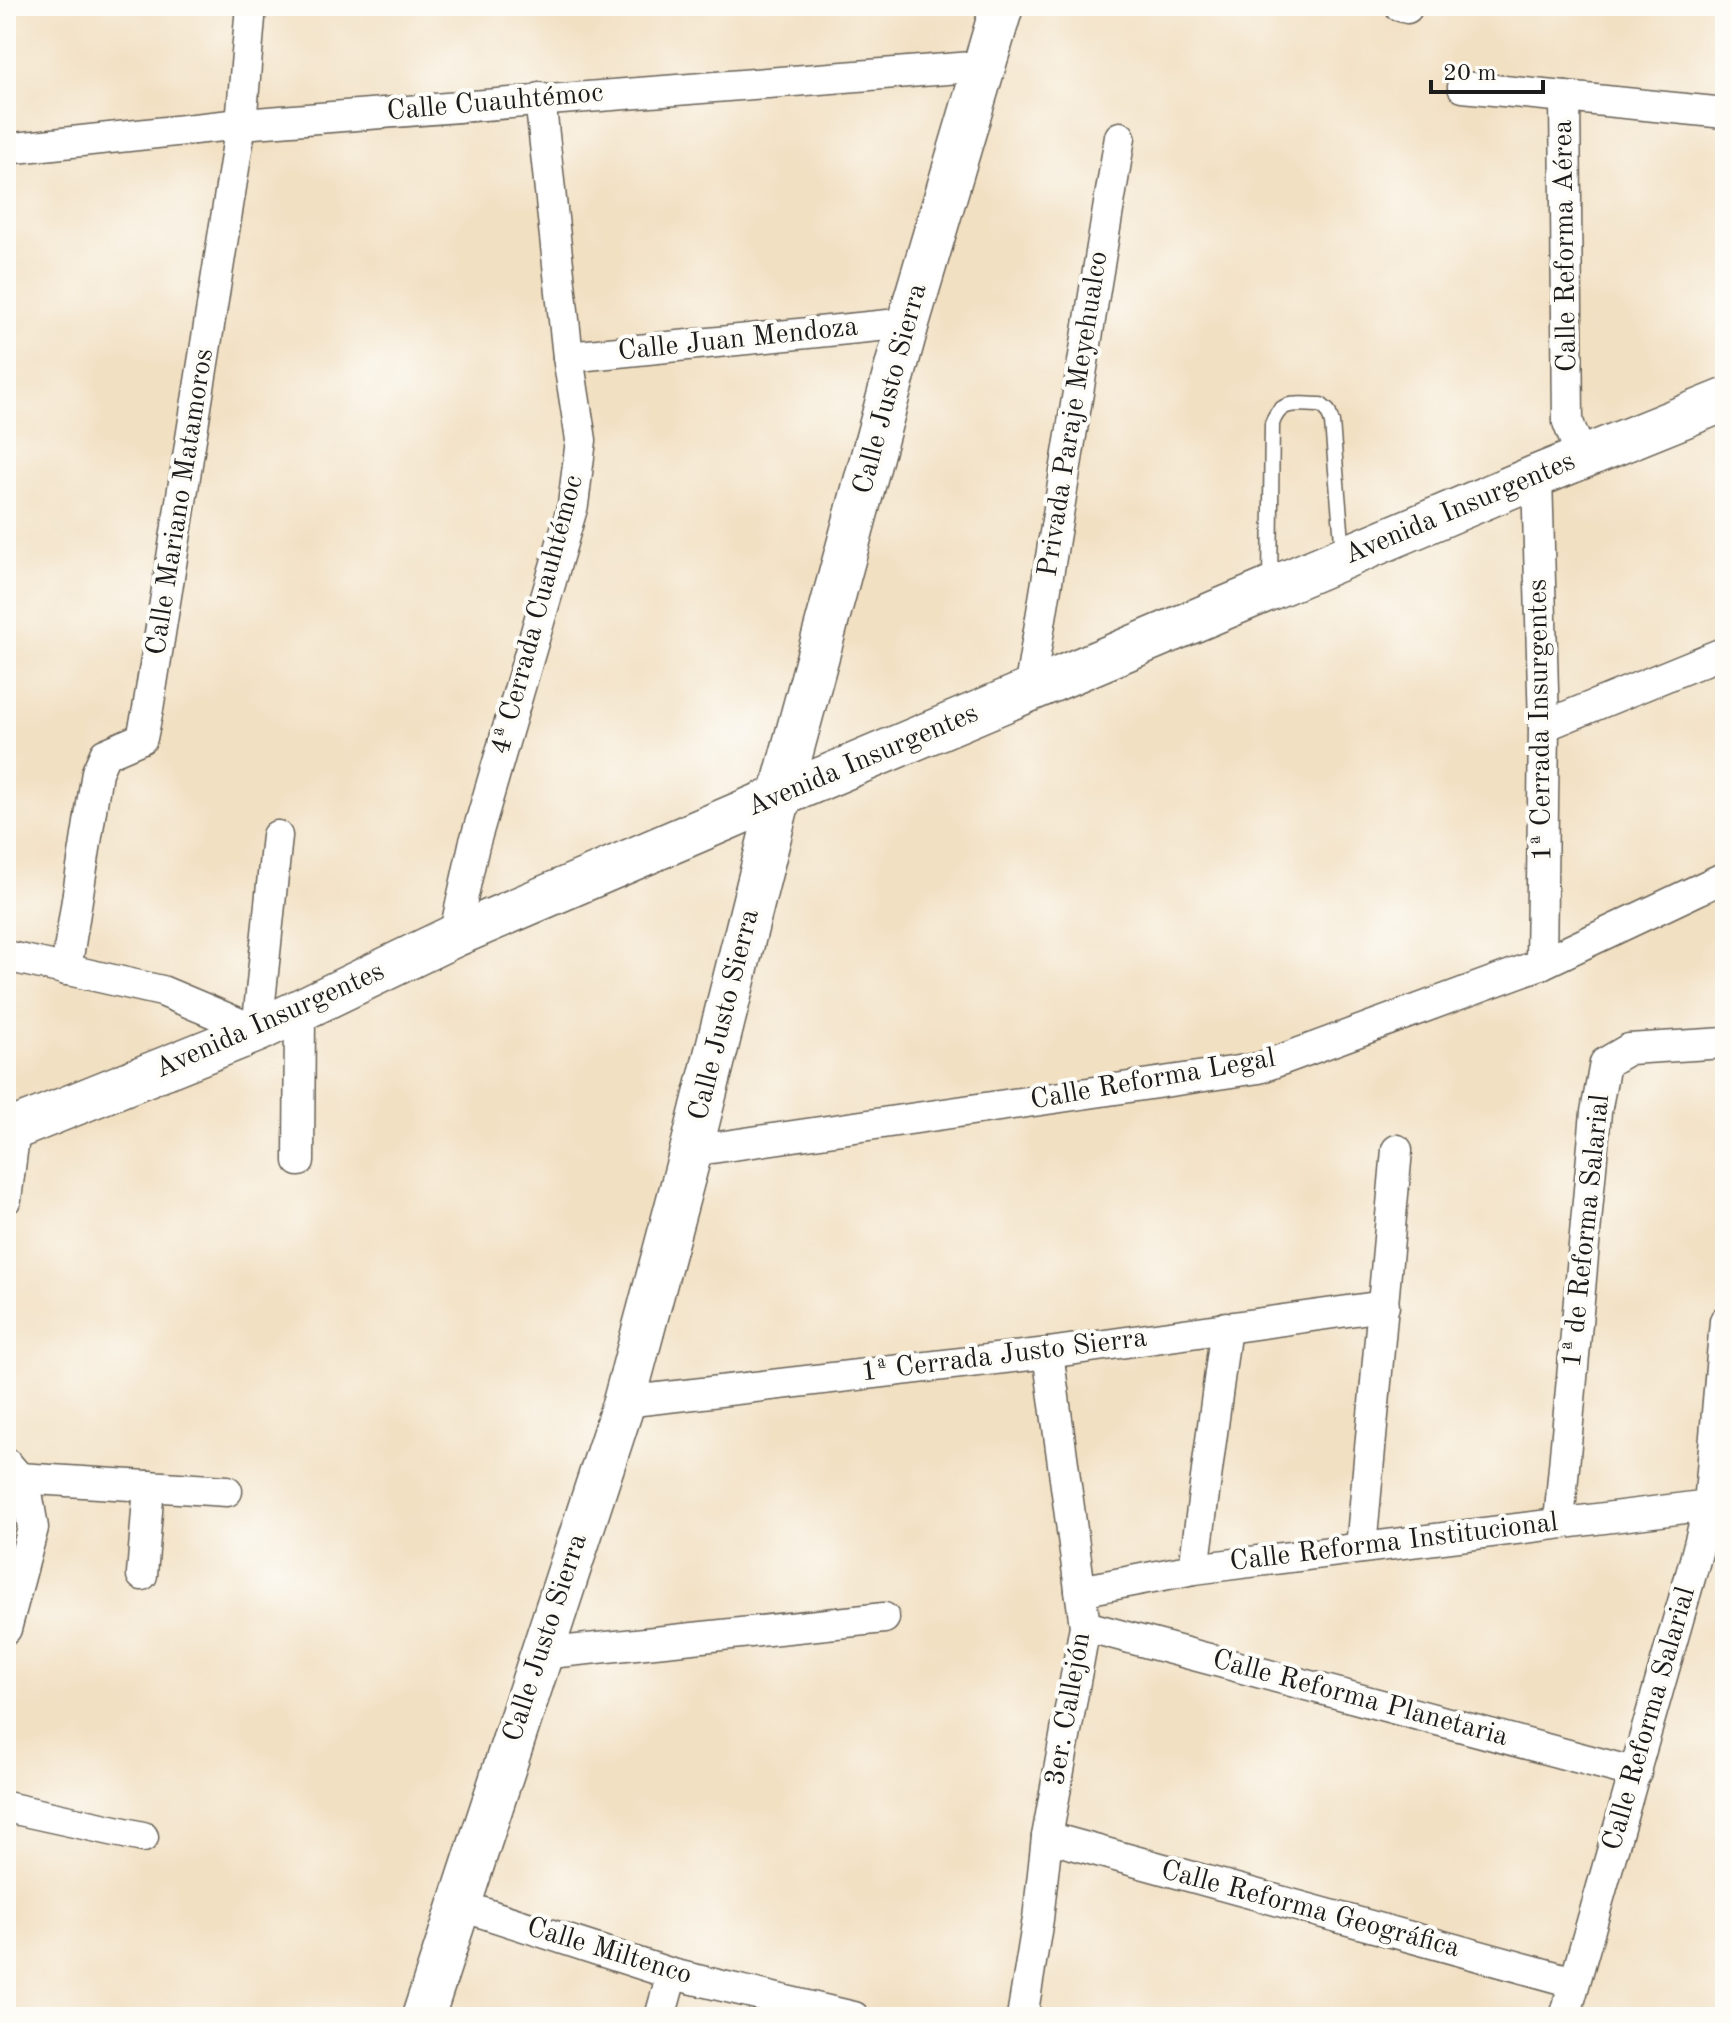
<svg xmlns="http://www.w3.org/2000/svg" width="1731" height="2023" font-family="'Old Standard TT',serif">
	<rect width="100%" height="100%" fill="#fdfcf7"/>
	<filter id="ink" filterUnits="userSpaceOnUse"><feTurbulence type="fractalNoise" baseFrequency=".0125" numOctaves="2"/><feDisplacementMap in="SourceGraphic" scale="16" xChannelSelector="R" yChannelSelector="G"/><feConvolveMatrix kernelMatrix="1 2 1 2 8 2 1 2 1" color-interpolation-filters="sRGB"/></filter>
	<filter id="wash" filterUnits="userSpaceOnUse"><feTurbulence type="fractalNoise" baseFrequency=".006" numOctaves="4" result="noise"/><feDisplacementMap in="SourceGraphic" scale="32" xChannelSelector="R" yChannelSelector="G"/><feGaussianBlur stdDeviation="1.8" result="paint"/><feColorMatrix in="noise" values="0 0 0 0 0 0 0 0 0 0 0 0 0 0 0 0 0 1.4 0 .05"/><feComposite in="paint" operator="in"/></filter>
	<g filter="url(#wash)">
		<rect width="100%" height="100%" fill="#f2e0c3"/>
	</g>
	<g filter="url(#ink)">
		<g fill="none" stroke-linecap="round" stroke-linejoin="round">
			<defs>
				<path id="lane" d="M1270 582 1272 424C1280 398 1298 405 1321 405L1328 411 1332 423 1343 553"/>
				<g id="street">
					<polyline points="1400,6 1407,8"/>
					<polyline points="1463,87 1565,97"/>
					<polyline points="6,149 241,124 985,66"/>
					<polyline points="568,357 908,323"/>
					<polyline points="1582,458 1568,422 1565,97 1725,113"/>
					<polyline points="1537,476 1544,726 1541,964"/>
					<polyline points="1029,691 1120,137"/>
					<polyline points="1544,726 1725,652"/>
					<polyline points="454,936 474,845 573,505 581,440 568,357 540,98"/>
					<polyline points="6,956 162,991 257,1031 277,836"/>
					<polyline points="66,970 97,772 105,754 142,738 148,709 241,124 251,6"/>
					<polyline points="691,1151 1259,1068 1541,964 1725,877"/>
					<polyline points="299,1161 300,1012"/>
					<polyline points="6,1199 15,1129"/>
					<polyline points="624,1402 1048,1353 1384,1306"/>
					<polyline points="19,1478 227,1491"/>
					<polyline points="1559,1522 1596,1112 1605,1063 1629,1049 1725,1043"/>
					<polyline points="1361,1548 1397,1150"/>
					<polyline points="1194,1569 1226,1327"/>
					<polyline points="142,1575 149,1486"/>
					<polyline points="1080,1591 1194,1569 1709,1505"/>
					<polyline points="1085,1626 1636,1773"/>
					<polyline points="6,1629 33,1528 28,1498 19,1478 8,1465"/>
					<polyline points="540,1654 884,1618"/>
					<polyline points="6,1807 143,1837"/>
					<polyline points="1047,1837 1574,1982"/>
					<polyline points="459,1905 672,1974 854,2017"/>
					<polyline points="660,2017 672,1974"/>
					<polyline points="1022,2017 1038,1919 1047,1837 1085,1626 1048,1353"/>
					<polyline points="1565,2017 1695,1560 1709,1505 1725,1321"/>
				</g>
				<g id="secondary">
					<polyline points="6,1132 257,1031 454,936 780,796 1537,476 1725,400"/>
					<polyline points="423,2017 624,1402 691,1151 780,796 908,323 1002,6"/>
				</g>
			</defs>
			<use href="#lane" stroke="#676156" stroke-width="17"/>
			<use href="#street" stroke="#676156" stroke-width="33"/>
			<use href="#secondary" stroke="#676156" stroke-width="45"/>
			<use href="#lane" stroke="#fff" stroke-width="14"/>
			<use href="#street" stroke="#fff" stroke-width="30"/>
			<use href="#secondary" stroke="#fff" stroke-width="42"/>
		</g>
	</g>
	<g text-anchor="middle" dominant-baseline="central" stroke-width="8" stroke-linejoin="round" paint-order="stroke">
		<g font-size="28" fill="#1c1c1c" stroke="#fdfcf7">
			<text transform="translate(495 103) rotate(-5)">Calle Cuauhtémoc</text>
			<text transform="translate(1566 246) rotate(-91)">Calle Reforma Aérea</text>
			<text transform="translate(738 340) rotate(-6)">Calle Juan Mendoza</text>
			<text transform="translate(891 389) rotate(-75)">Calle Justo Sierra</text>
			<text transform="translate(1074 414) rotate(-81)">Privada Paraje Meyehualco</text>
			<text transform="translate(181 502) rotate(-81)">Calle Mariano Matamoros</text>
			<text transform="translate(1460 509) rotate(-23)">Avenida Insurgentes</text>
			<text transform="translate(538 615) rotate(-75)">4ª Cerrada Cuauhtémoc</text>
			<text transform="translate(1541 720) rotate(-91)">1ª Cerrada Insurgentes</text>
			<text transform="translate(863 761) rotate(-23)">Avenida Insurgentes</text>
			<text transform="translate(725 1015) rotate(-76)">Calle Justo Sierra</text>
			<text transform="translate(270 1021) rotate(-24)">Avenida Insurgentes</text>
			<text transform="translate(1153 1080) rotate(-10)">Calle Reforma Legal</text>
			<text transform="translate(1587 1231) rotate(-84)">1ª de Reforma Salarial</text>
			<text transform="translate(1004 1356) rotate(-7)">1ª Cerrada Justo Sierra</text>
			<text transform="translate(1394 1543) rotate(-7)">Calle Reforma Institucional</text>
			<text transform="translate(546 1638) rotate(-72)">Calle Justo Sierra</text>
			<text transform="translate(1360 1699) rotate(15)">Calle Reforma Planetaria</text>
			<text transform="translate(1069 1709) rotate(-80)">3er. Callejón</text>
			<text transform="translate(1650 1719) rotate(-74)">Calle Reforma Salarial</text>
			<text transform="translate(1310 1910) rotate(15)">Calle Reforma Geográfica</text>
			<text transform="translate(609 1952) rotate(17)">Calle Miltenco</text>
		</g>
	</g>
	<rect width="1731" height="2023" fill="none" stroke="#fdfcf7" stroke-width="32"/>
	<path d="M1431 80v12h112v-12" fill="none" stroke="#1c1c1c" stroke-width="4"/>
	<text x="1443" y="80" font-size="24" fill="#1c1c1c" stroke="#fdfcf7" stroke-width="6" paint-order="stroke">20 m</text>
</svg>
